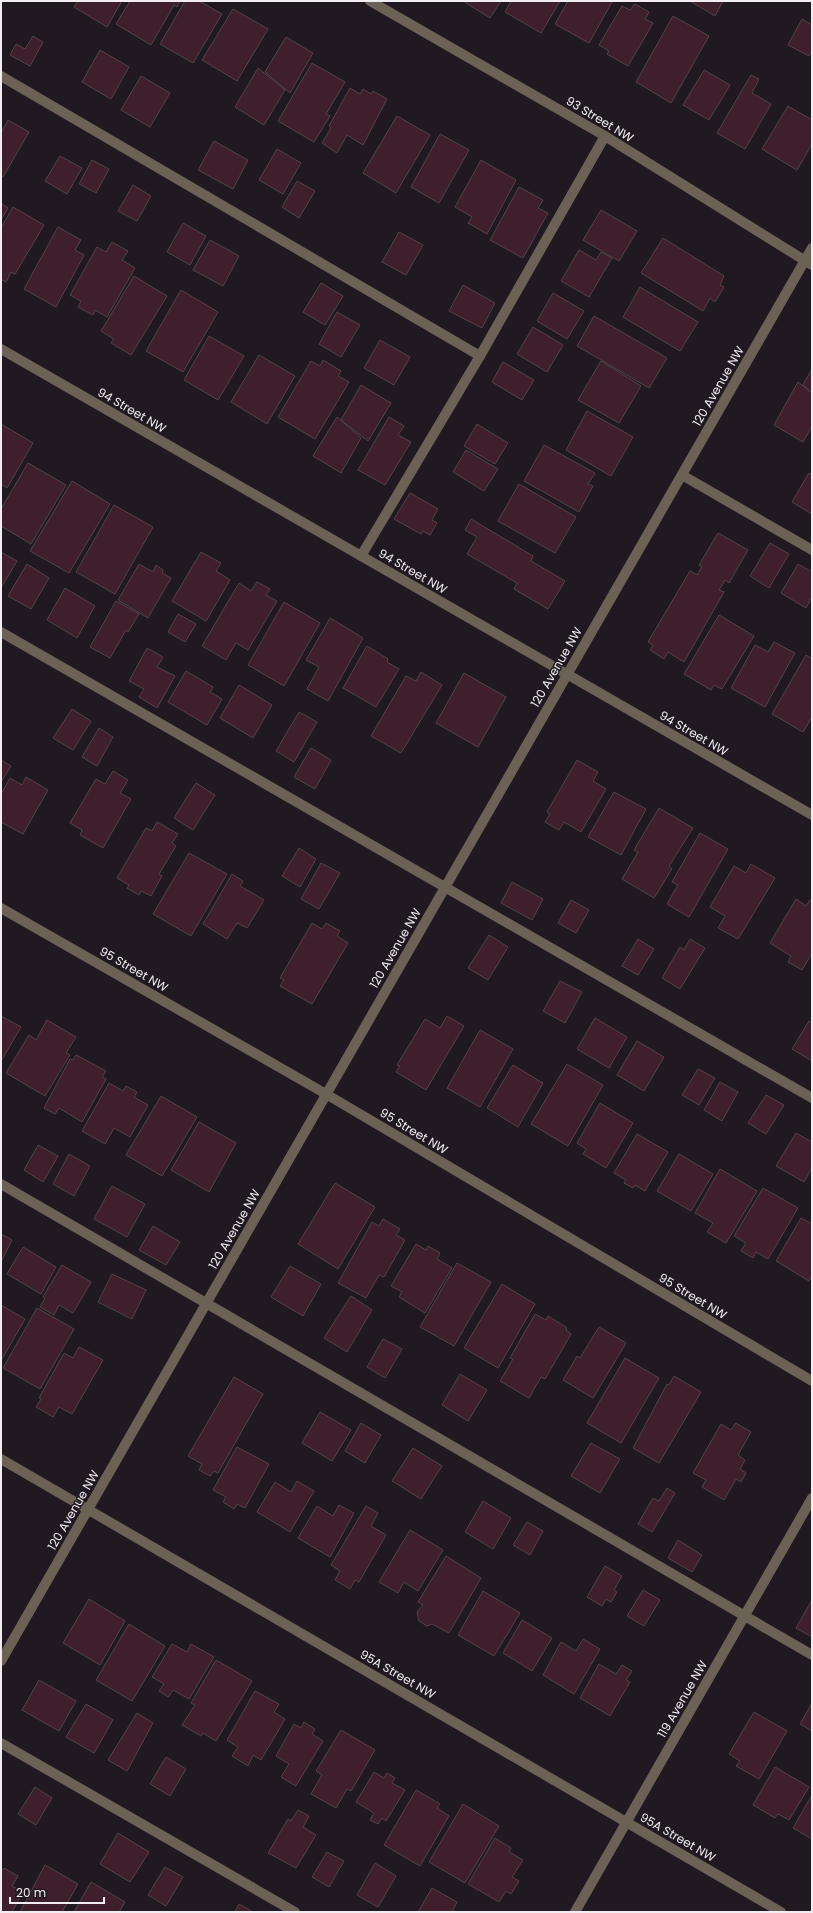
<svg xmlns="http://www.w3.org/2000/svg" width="813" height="1913" font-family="Poppins,sans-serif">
	<rect width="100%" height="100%" fill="#201921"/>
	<g fill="#3e1f2b" stroke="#524549">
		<polygon points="78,1 122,1 107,27 74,7"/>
		<polygon points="130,1 180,1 177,7 174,5 151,45 116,24"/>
		<polygon points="185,1 199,1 222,14 193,63 160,44"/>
		<polygon points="463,1 501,1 490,18"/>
		<polygon points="511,1 560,1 541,33 505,12"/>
		<polygon points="568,1 610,1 612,2 589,43 555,24"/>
		<polygon points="690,1 723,1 715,16"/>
		<polygon points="635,4 649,12 645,19 653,23 628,66 607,54 609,51 599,45 622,6 630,10"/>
		<polygon points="233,9 268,29 237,81 202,60"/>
		<polygon points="673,16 709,36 671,103 636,82"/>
		<polygon points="802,19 812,25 812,50 809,56 788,45"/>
		<polygon points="33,36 43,42 30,66 10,55 16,44 25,49"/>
		<polygon points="286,37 313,53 290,93 265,72"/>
		<polygon points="100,50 129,67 111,99 82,82"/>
		<polygon points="312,63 345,82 326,114 330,116 314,142 278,121"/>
		<polygon points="258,68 285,90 264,125 235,107"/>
		<polygon points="704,70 730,85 709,120 683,105"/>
		<polygon points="751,75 759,79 752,93 771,104 745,149 717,133"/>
		<polygon points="141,76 170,93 150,127 121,110"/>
		<polygon points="350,88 360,94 363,89 371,94 373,91 387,99 363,145 347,135 337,153 322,143 331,128 329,126"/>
		<polygon points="788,106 812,120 812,144 797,170 762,149"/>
		<polygon points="397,116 430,135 396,193 363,173"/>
		<polygon points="8,120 29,132 3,177 1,176 1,133"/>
		<polygon points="440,134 469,150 439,203 411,187"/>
		<polygon points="214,141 248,160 233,189 198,170"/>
		<polygon points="277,149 301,163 283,194 259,180"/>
		<polygon points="60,156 82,168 67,194 45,181"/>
		<polygon points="92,160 109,169 96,193 79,184"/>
		<polygon points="481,160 516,180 487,234 468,223 472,217 455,207"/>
		<polygon points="297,181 315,191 299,218 282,207"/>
		<polygon points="133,185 151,196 137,221 118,211"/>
		<polygon points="519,187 543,200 538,208 548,213 523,258 490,240"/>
		<polygon points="1,203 8,208 1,220"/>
		<polygon points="13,207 44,225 15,274 11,272 6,282 1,279 1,228"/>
		<polygon points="601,210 637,231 619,261 583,240"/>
		<polygon points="183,223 206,236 190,265 167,252"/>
		<polygon points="58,227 81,240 75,250 84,255 56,307 24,289"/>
		<polygon points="399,232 423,245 406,275 382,262"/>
		<polygon points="663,238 724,276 720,285 724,287 715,302 710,298 703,311 641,273"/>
		<polygon points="210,240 239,256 223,286 193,270"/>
		<polygon points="112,242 128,251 122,260 135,268 107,317 95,310 93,315 78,307 81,301 70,295 97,247 106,252"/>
		<polygon points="579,250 596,260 601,252 612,258 589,297 561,281"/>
		<polygon points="134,276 167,296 131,355 111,343 114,339 101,331"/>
		<polygon points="321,283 343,296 325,325 303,312"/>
		<polygon points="463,285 495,303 482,328 449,311"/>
		<polygon points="640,287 698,322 680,351 623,317"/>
		<polygon points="181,290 218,312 183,372 146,351"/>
		<polygon points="553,293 584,311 567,339 537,321"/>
		<polygon points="337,312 360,325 341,357 319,344"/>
		<polygon points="594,316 667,358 649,388 577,346"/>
		<polygon points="533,327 563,345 547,372 517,354"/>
		<polygon points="209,336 244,356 218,400 184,380"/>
		<polygon points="380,340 410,357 394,385 364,368"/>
		<polygon points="259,355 295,376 267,424 231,402"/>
		<polygon points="323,360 341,371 338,376 349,382 315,439 278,417 311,361 320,366"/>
		<polygon points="601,361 641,386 619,423 578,400"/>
		<polygon points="503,362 534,380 522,400 492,382"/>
		<polygon points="812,369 812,393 803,385"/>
		<polygon points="798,382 812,393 812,426 803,442 774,425"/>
		<polygon points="361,385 391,403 368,441 341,420"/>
		<polygon points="587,411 633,437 611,476 566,450"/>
		<polygon points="337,417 361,438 341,473 313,456"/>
		<polygon points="389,417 404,426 398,435 411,442 385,485 358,470"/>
		<polygon points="1,424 33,443 7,488 1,484"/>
		<polygon points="477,424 508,443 495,464 464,446"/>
		<polygon points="544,445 595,473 588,484 593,486 579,512 524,481"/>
		<polygon points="466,450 498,469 484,491 453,472"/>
		<polygon points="28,463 66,485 31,544 1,526 1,509"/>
		<polygon points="809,473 812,475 812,514 792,502"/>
		<polygon points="72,481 110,504 69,573 30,551"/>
		<polygon points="519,484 576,517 555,553 498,521"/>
		<polygon points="410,493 438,509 432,520 437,523 430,535 423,531 421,534 394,519"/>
		<polygon points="114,505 153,527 115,594 76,572"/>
		<polygon points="471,519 533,556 531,561 565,581 548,609 514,589 517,583 467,554 477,537 465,530"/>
		<polygon points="718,533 748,550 729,583 725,580 719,590 724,592 684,662 668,652 664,659 650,650 653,645 648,642 690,571 697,575 702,567 699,565"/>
		<polygon points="770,543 789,554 769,588 750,576"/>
		<polygon points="1,552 17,561 1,588"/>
		<polygon points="201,552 221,563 216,571 230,580 206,621 172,601"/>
		<polygon points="27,564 49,578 31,609 8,596"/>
		<polygon points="139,564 153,572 156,565 163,570 162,573 171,578 148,618 118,600"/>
		<polygon points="798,564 812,572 812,597 806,608 781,593"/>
		<polygon points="257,582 270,589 266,595 277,601 248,650 236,643 226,660 202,646 239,583 251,591"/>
		<polygon points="65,588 95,606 77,638 47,620"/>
		<polygon points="116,601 139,614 128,632 126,630 110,658 90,647"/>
		<polygon points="284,602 320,623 284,686 248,665"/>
		<polygon points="178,614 196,624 185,642 168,632"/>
		<polygon points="719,615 754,636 722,689 714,685 711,690 684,674"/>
		<polygon points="330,618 363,638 328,701 307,689 319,667 306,660"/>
		<polygon points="774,642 795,653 765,707 731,688 755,645 768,652"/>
		<polygon points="367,646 388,659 387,662 399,669 376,707 343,688"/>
		<polygon points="147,648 163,657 157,667 175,676 157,708 139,697 144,689 129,681"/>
		<polygon points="806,655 812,659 812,717 803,732 772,714"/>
		<polygon points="186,671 213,687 210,692 222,699 207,725 168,702"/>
		<polygon points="421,672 442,685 401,753 371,736 406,676 416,681"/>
		<polygon points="464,673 506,697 478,747 436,723"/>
		<polygon points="239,685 272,705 253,738 220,718"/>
		<polygon points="72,709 91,721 73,750 53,738"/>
		<polygon points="299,712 317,722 294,762 276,751"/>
		<polygon points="99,728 113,737 97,766 82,757"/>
		<polygon points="311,748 331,760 315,789 294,777"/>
		<polygon points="1,760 11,766 1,782"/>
		<polygon points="577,760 598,772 593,781 606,789 581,832 564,822 559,830 545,822 550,814 547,812"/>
		<polygon points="113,771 128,780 120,793 131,799 103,848 80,835 82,830 70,823 96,779 105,784"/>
		<polygon points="26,777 48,790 23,834 1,822 1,794 10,778 22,785"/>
		<polygon points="196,783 215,795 193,830 174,818"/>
		<polygon points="614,792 646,809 621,855 588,837"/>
		<polygon points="659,808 693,828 669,866 672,869 654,898 622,879 638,852 634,850"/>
		<polygon points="157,822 178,834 172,843 176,846 159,874 162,876 151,896 141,891 139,895 127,888 129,885 117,878 146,828 152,831"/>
		<polygon points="700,833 728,849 689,917 667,904 678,885 672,882"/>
		<polygon points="299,848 316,859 300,887 282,876"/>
		<polygon points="189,853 227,874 191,936 153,914"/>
		<polygon points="321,863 340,873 319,909 301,899"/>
		<polygon points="751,864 775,878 738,939 718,928 725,916 710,907 734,866 746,873"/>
		<polygon points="232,874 243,881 240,886 264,900 247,928 237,923 227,939 203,924"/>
		<polygon points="512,882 543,899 532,920 501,903"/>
		<polygon points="796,899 806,906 810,900 812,901 812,953 802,970 788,962 791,956 770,943"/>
		<polygon points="571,900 589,910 576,933 558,923"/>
		<polygon points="312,923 322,929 326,923 340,931 337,936 348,943 312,1004 280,986 284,980 280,978"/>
		<polygon points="489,935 508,947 488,980 468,968"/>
		<polygon points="638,939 654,949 638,975 622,966"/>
		<polygon points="690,939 705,948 680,989 662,978 680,947 684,950"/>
		<polygon points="560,981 582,992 565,1023 543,1011"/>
		<polygon points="1,1016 21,1027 1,1061"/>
		<polygon points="447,1016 464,1026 426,1090 396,1072 400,1066 397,1065 425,1019 440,1028"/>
		<polygon points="595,1018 627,1037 609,1068 577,1049"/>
		<polygon points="47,1020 76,1037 66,1053 70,1055 45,1096 6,1073 29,1035 36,1040"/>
		<polygon points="809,1021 812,1022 812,1061 792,1049"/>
		<polygon points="480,1030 513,1049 480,1107 447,1088"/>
		<polygon points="637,1041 664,1057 644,1091 617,1075"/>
		<polygon points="76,1055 106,1071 102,1077 106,1079 82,1122 59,1108 55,1114 44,1108 70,1059 73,1060"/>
		<polygon points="567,1064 603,1085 568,1146 531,1124"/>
		<polygon points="513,1065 543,1083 518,1127 487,1108"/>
		<polygon points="698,1069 715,1078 699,1105 682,1095"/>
		<polygon points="720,1082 738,1092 722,1121 704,1110"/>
		<polygon points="109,1083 123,1091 126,1086 137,1092 134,1097 148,1105 130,1137 114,1128 105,1144 82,1131"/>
		<polygon points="766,1095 784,1105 766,1134 748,1123"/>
		<polygon points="161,1096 197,1117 162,1176 126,1155"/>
		<polygon points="600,1103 633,1123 606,1168 583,1154 586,1149 577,1143"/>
		<polygon points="199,1122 236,1143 209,1192 171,1170"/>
		<polygon points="796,1133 812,1142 812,1168 804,1182 776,1166"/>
		<polygon points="637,1134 668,1152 645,1191 635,1185 633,1188 624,1183 626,1180 614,1173"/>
		<polygon points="38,1145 58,1156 43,1182 24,1170"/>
		<polygon points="69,1154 90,1166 74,1196 53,1184"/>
		<polygon points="679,1154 713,1174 691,1211 657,1191"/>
		<polygon points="720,1169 757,1191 726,1243 707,1232 713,1223 695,1213"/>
		<polygon points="335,1183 375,1207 338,1269 298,1244"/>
		<polygon points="112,1186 145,1204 127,1237 94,1219"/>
		<polygon points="763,1188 798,1208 768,1259 756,1252 753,1258 741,1251 746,1243 734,1236"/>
		<polygon points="801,1218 812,1224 812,1275 809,1281 776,1261"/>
		<polygon points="383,1219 400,1229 396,1235 405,1240 384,1277 379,1275 366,1298 338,1283 372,1222 379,1226"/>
		<polygon points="153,1226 180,1242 166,1265 139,1250"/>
		<polygon points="1,1234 12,1240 1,1262"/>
		<polygon points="416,1244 426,1250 428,1246 440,1253 437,1259 452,1268 425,1313 399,1297 402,1292 391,1286"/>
		<polygon points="23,1247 56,1267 41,1294 7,1274"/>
		<polygon points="457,1263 491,1282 454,1346 420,1327"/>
		<polygon points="62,1265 91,1282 73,1313 59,1305 54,1315 40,1307 45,1298 43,1297"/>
		<polygon points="290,1266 321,1284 303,1316 271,1297"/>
		<polygon points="112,1274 146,1290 132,1319 98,1302"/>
		<polygon points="502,1284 535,1304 498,1368 464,1348"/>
		<polygon points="351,1296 372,1310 347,1352 324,1338"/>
		<polygon points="1,1305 25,1319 1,1361"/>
		<polygon points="37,1308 74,1329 40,1389 3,1368"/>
		<polygon points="535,1314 546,1320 548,1316 567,1328 566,1330 571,1334 545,1379 541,1377 529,1398 500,1381 513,1359 510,1358"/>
		<polygon points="599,1327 626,1343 593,1398 563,1380 577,1356 580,1358"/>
		<polygon points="383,1339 402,1349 385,1378 367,1367"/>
		<polygon points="79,1347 103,1360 72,1414 59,1407 53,1417 36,1407 41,1399 39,1398 64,1353 73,1358"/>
		<polygon points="625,1358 659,1378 621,1443 587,1423"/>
		<polygon points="460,1374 487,1390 468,1421 442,1405"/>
		<polygon points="674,1376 701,1392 659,1463 633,1448 667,1384 669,1385"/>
		<polygon points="234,1377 263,1394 218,1473 214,1471 210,1476 199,1470 202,1464 188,1456"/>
		<polygon points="320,1412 351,1430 332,1461 302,1443"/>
		<polygon points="361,1423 381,1435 365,1463 345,1451"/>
		<polygon points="736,1423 751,1432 738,1455 745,1460 740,1469 746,1473 741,1482 736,1479 724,1500 702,1487 706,1480 693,1473 721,1424 731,1430"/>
		<polygon points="591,1443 620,1459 600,1493 571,1476"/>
		<polygon points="237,1447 269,1464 245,1508 237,1504 234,1509 223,1502 226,1497 213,1490"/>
		<polygon points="413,1448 442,1466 421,1499 392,1481"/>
		<polygon points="297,1481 314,1491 290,1532 257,1512 275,1482 291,1492"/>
		<polygon points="667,1488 675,1493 652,1532 638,1524 653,1498 659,1501"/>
		<polygon points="483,1501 511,1518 493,1549 465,1532"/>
		<polygon points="339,1505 354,1513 330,1557 298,1538 317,1506 333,1516"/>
		<polygon points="366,1506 378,1513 371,1526 386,1535 359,1582 355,1580 350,1589 335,1580 340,1571 331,1565"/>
		<polygon points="527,1522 543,1531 530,1555 513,1545"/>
		<polygon points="410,1530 443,1550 418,1591 404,1582 398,1593 379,1582"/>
		<polygon points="678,1540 702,1555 692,1572 668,1558"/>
		<polygon points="446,1556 481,1578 449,1633 432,1624 427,1626 419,1621 417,1612 423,1605 418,1602"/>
		<polygon points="605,1566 622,1576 614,1590 617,1592 611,1602 606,1599 602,1606 587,1597"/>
		<polygon points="643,1590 660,1600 644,1626 627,1616"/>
		<polygon points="483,1591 520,1613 494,1656 458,1635"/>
		<polygon points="89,1599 125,1621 100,1665 63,1643"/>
		<polygon points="812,1600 812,1637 796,1628"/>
		<polygon points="522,1620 552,1638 532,1671 503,1653"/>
		<polygon points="129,1624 165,1646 132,1701 96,1680"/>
		<polygon points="583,1639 600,1649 574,1694 543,1675 561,1642 576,1651"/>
		<polygon points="172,1644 187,1652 191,1644 214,1657 189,1699 173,1690 168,1697 159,1691 164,1684 152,1677"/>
		<polygon points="216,1660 252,1681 216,1741 203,1733 201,1736 182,1725 195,1705 191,1703"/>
		<polygon points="599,1664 616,1674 622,1665 632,1671 626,1680 630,1682 610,1716 580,1698"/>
		<polygon points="39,1680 76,1701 59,1731 22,1710"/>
		<polygon points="255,1691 279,1704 274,1712 285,1719 261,1760 253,1755 248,1766 232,1756 238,1747 227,1740"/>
		<polygon points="812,1703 812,1731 800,1724"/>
		<polygon points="86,1704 113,1720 94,1753 66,1737"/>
		<polygon points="754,1712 787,1731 759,1779 736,1766 740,1761 729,1754"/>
		<polygon points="137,1713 153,1723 127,1771 108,1760"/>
		<polygon points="304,1722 315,1729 312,1734 323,1741 296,1786 281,1777 289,1764 276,1756 294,1724 301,1728"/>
		<polygon points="341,1730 375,1750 351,1791 347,1789 336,1808 311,1794 322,1775 316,1771"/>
		<polygon points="166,1757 186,1769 170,1796 150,1784"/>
		<polygon points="775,1767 809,1787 789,1820 778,1814 775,1818 753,1805"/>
		<polygon points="374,1772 384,1778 387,1773 395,1778 392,1783 405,1790 386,1821 382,1818 378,1824 370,1820 374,1813 356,1802"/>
		<polygon points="35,1787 52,1798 36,1825 18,1814"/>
		<polygon points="416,1790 440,1804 437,1808 449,1816 420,1866 384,1845"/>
		<polygon points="812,1795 812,1839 793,1828"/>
		<polygon points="463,1804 499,1826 465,1883 429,1862"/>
		<polygon points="298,1810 309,1816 303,1827 316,1835 296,1868 268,1853 288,1819 291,1821"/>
		<polygon points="118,1833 149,1852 130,1882 100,1864"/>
		<polygon points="495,1838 511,1848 509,1852 523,1860 512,1877 519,1881 511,1894 506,1891 499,1902 468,1884"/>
		<polygon points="327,1852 344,1861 329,1887 312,1877"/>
		<polygon points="375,1863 396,1876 378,1907 357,1895"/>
		<polygon points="45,1865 78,1884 62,1912 20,1912"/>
		<polygon points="165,1867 183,1877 166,1906 148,1895"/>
		<polygon points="4,1868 18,1876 12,1886 23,1892 12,1912 1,1912 1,1872"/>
		<polygon points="91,1882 125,1902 119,1912 74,1912"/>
		<polygon points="432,1888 457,1902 452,1912 418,1912"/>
		<polygon points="239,1904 253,1912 235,1912"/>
	</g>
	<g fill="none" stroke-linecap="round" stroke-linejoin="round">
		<g stroke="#6c6155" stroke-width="10">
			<polyline points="1,76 480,356 361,556"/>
			<polyline points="480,356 605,136"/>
			<polyline points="682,475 812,550"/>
			<polyline points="1,632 812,1098"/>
			<polyline points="1,1184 812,1655"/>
			<polyline points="1,1743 295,1912"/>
		</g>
		<g stroke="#6c6155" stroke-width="10">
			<polyline points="370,1 605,136 812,265"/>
			<polyline points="1,349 812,815"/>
			<polyline points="1,908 326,1094 812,1381"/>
			<polyline points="1,1459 781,1912"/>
			<polyline points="1,1661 812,248"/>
			<polyline points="575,1912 812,1498"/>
		</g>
	</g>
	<g text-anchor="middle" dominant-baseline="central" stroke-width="3" stroke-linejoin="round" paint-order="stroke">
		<g font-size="12" fill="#f2edf3" stroke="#201921">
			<text transform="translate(600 119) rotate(31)">93 Street NW</text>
			<text transform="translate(718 386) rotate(-60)">120 Avenue NW</text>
			<text transform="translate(132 410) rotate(30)">94 Street NW</text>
			<text transform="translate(413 571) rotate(30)">94 Street NW</text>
			<text transform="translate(556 667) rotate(-60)">120 Avenue NW</text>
			<text transform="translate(694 733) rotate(30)">94 Street NW</text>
			<text transform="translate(395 948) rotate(-60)">120 Avenue NW</text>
			<text transform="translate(134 969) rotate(30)">95 Street NW</text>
			<text transform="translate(414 1131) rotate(31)">95 Street NW</text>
			<text transform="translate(234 1229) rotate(-60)">120 Avenue NW</text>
			<text transform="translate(693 1296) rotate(31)">95 Street NW</text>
			<text transform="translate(73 1510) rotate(-60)">120 Avenue NW</text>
			<text transform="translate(398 1674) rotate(30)">95A Street NW</text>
			<text transform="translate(682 1699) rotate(-60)">119 Avenue NW</text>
			<text transform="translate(678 1837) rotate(30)">95A Street NW</text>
		</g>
	</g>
	<rect width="813" height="1913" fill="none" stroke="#f2edf3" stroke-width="4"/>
	<path d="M10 1897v6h94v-6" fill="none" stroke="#f2edf3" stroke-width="2"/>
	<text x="16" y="1897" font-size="12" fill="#f2edf3" stroke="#201921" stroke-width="3" paint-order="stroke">20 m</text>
</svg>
